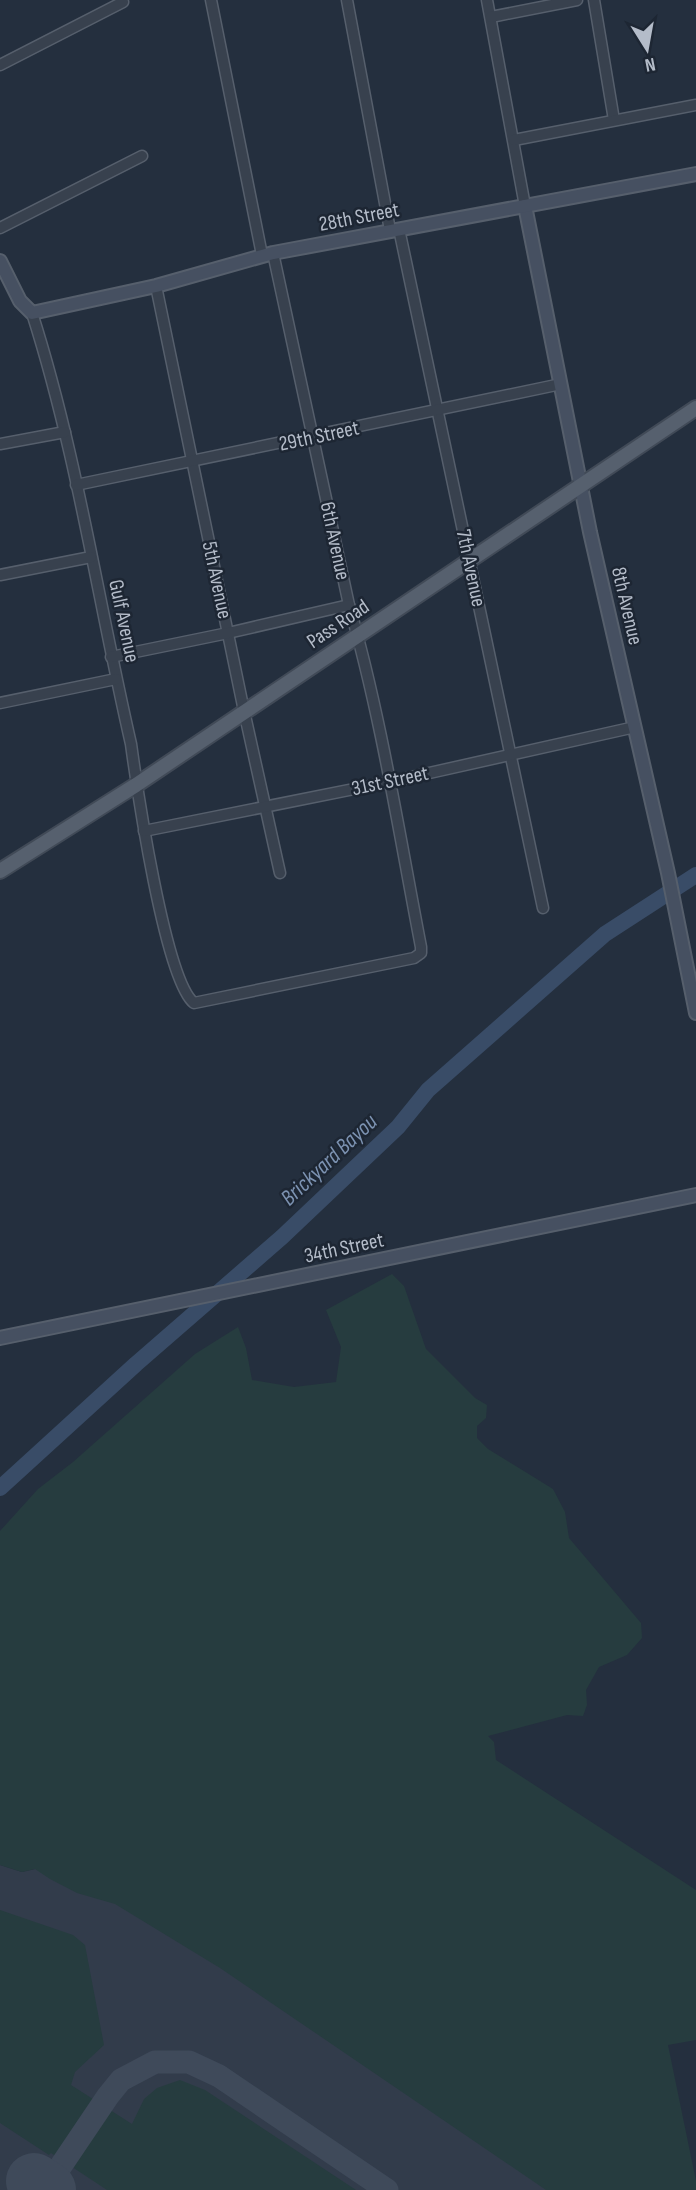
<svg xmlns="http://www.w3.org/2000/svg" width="696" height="2190" font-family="'Sofia Sans Condensed',sans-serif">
	<rect width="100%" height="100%" fill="#242f3e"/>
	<polygon fill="#323c4b" points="131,1847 696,2181 696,2190 0,2190 0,1865 22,1872"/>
	<g fill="#263c3f">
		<polygon points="392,1274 404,1286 426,1349 475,1398 487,1405 486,1418 477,1426 477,1438 488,1449 553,1489 565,1512 569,1538 641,1623 642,1638 627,1655 599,1667 586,1690 587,1705 583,1716 567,1715 488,1736 494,1742 496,1760 696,1890 696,2040 668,2045 696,2181 696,2190 546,2190 220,1968 115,1904 77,1893 50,1879 35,1869 22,1872 0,1865 0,1531 38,1489 73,1462 195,1354 238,1327 246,1348 252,1380 294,1387 336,1382 341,1347 326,1310"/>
		<polygon points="0,1910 73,1935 85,1945 104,2045 75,2072 71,2085 132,2124 144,2099 157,2088 180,2080 205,2090 356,2190 107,2190 51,2153 49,2155 0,2123"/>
	</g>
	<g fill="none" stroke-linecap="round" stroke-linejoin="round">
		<polyline stroke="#394c67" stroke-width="16" points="0,1488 136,1364 282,1237 398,1127 428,1090 605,934 696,875"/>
		<polyline stroke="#3f4a5a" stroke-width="23" points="46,2188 108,2096 121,2080 155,2062 189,2062 219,2076 387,2190"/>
		<polyline stroke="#3f4a5a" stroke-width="56" points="34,2181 48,2190"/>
		<defs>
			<g id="street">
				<polyline points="211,0 262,255"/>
				<polyline points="347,0 390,230"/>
				<polyline points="487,0 525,206"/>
				<polyline points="594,0 614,120"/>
				<polyline points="491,17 577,0"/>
				<polyline points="0,65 123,2"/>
				<polyline points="514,140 696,105"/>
				<polyline points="0,228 142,156"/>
				<polyline points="399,229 543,908"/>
				<polyline points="156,286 244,711 280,873"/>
				<path d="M32 313C77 454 98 601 131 744 137 788 165 980 194 1003L414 958 421 953V947C399 833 381 716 349 605L273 253"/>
				<polyline points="0,444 65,432"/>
				<polyline points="76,485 561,384"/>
				<polyline points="0,575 91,557"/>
				<polyline points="111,657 228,633 349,605"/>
				<polyline points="0,703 116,679"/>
				<polyline points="144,831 389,782 635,727"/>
			</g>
			<g id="secondary">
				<polyline points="525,206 590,532 668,873 696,1013"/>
				<polyline points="0,261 20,301 32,313 156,286 273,253 696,174"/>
				<polyline points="0,1338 696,1195"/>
			</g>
			<polyline id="primary" points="0,871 136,785 696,408"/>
		</defs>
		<use href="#street" stroke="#565f6c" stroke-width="13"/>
		<use href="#secondary" stroke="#565f6c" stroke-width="16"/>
		<use href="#primary" stroke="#414a57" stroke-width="18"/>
		<use href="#street" stroke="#38414e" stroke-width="10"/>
		<use href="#secondary" stroke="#465061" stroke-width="12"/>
		<use href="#primary" stroke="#56606e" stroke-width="14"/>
	</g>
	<g text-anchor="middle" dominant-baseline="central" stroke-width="5" stroke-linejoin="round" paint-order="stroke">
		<g font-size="21" fill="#b4bcc9" stroke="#1d2633">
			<text transform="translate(359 217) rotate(-11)">28th Street</text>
			<text transform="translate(319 436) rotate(-12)">29th Street</text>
			<text transform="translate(335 541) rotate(78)">6th Avenue</text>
			<text transform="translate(471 568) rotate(78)">7th Avenue</text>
			<text transform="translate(217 580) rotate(78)">5th Avenue</text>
			<text transform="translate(627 606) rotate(77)">8th Avenue</text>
			<text transform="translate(124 621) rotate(78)">Gulf Avenue</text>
			<text transform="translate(338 624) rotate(-34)">Pass Road</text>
			<text transform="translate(390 781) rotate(-12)">31st Street</text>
			<text transform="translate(344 1248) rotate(-12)">34th Street</text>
		</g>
		<g font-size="23" font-style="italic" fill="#7c92b1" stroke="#1d2633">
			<text transform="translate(329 1160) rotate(-43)">Brickyard Bayou</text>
		</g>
	</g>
	<g transform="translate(647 49) rotate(169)" stroke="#1d2633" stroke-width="5" paint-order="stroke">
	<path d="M0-5L12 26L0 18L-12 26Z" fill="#b4bcc9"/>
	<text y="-10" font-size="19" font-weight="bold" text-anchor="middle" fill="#b4bcc9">N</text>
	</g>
</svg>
